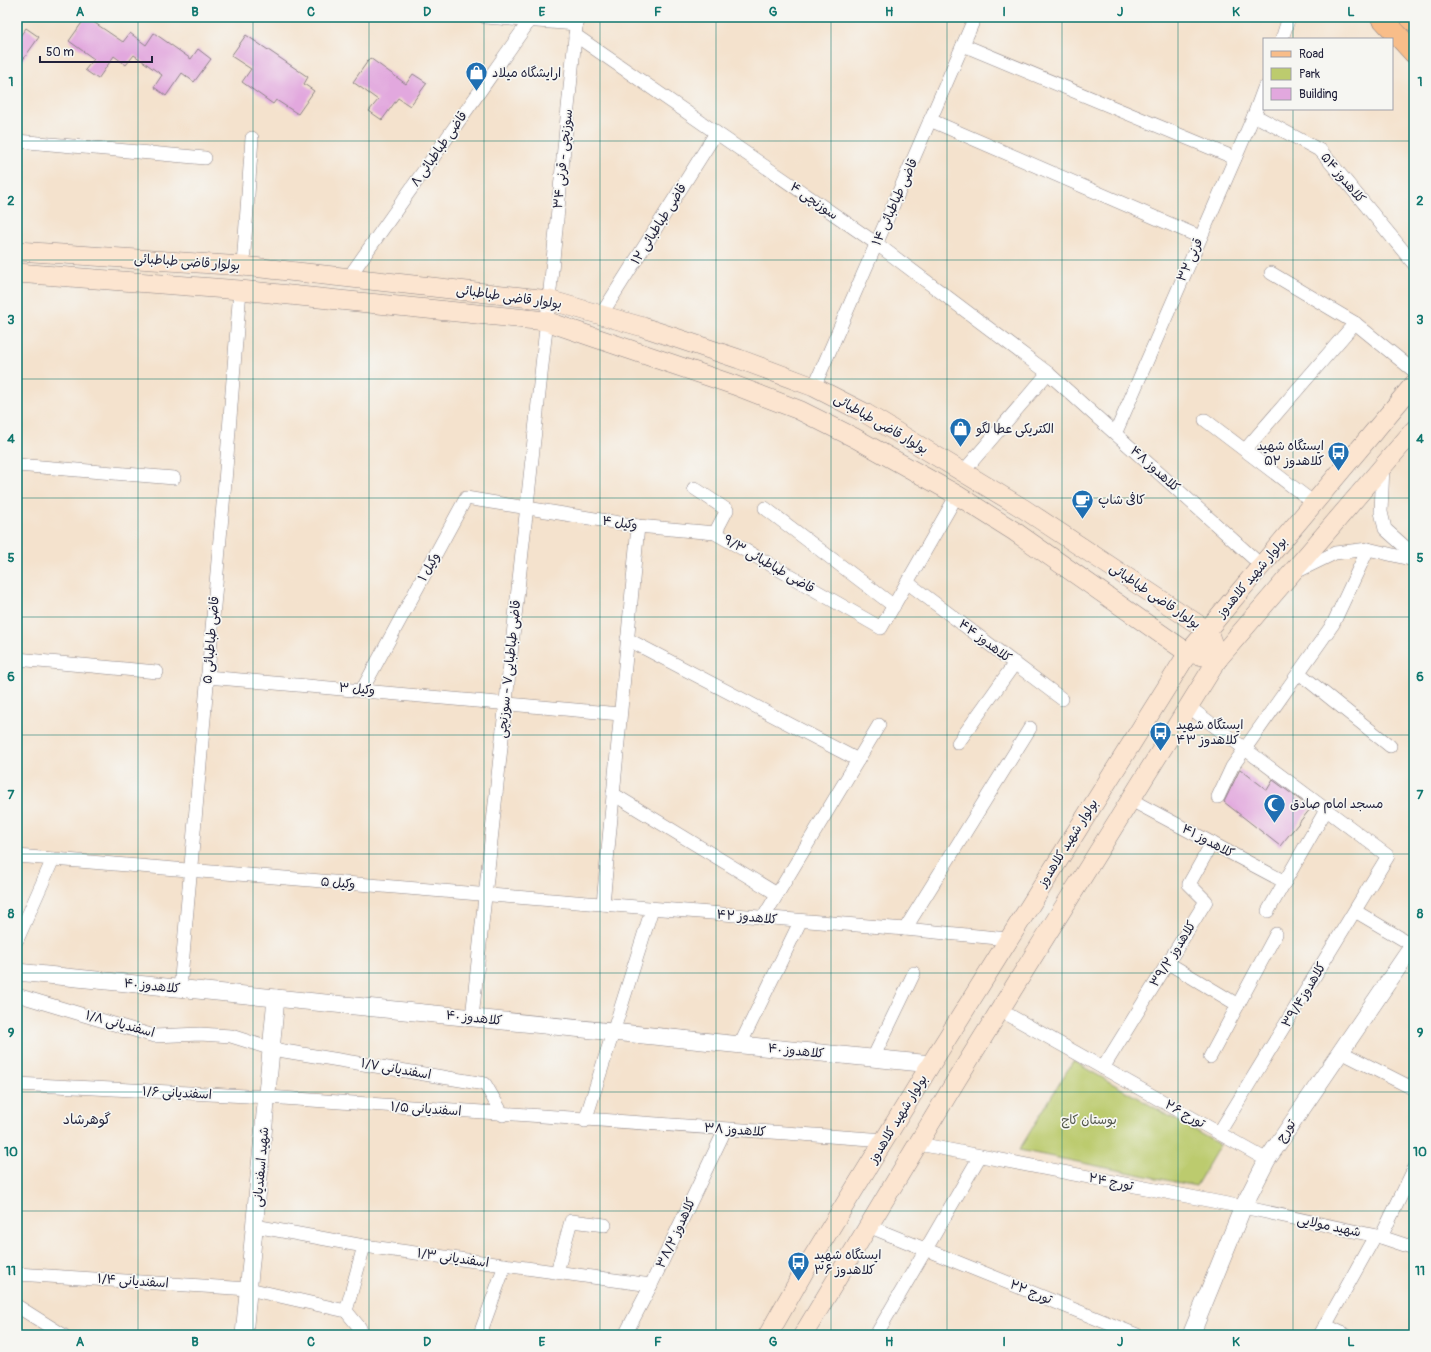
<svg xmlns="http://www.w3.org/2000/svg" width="1431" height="1352" font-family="Pangolin,'Playpen Sans Arabic',sans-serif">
	<rect width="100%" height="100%" fill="#f6f6f2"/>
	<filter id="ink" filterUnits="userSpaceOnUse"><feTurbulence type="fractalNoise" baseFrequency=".025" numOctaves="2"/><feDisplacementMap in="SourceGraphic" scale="8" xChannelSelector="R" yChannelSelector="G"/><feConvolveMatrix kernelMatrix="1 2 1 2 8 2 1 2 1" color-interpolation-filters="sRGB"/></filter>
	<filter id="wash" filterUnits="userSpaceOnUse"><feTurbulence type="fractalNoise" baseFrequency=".012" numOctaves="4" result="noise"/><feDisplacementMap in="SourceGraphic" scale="16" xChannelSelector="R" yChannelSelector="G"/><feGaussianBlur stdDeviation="0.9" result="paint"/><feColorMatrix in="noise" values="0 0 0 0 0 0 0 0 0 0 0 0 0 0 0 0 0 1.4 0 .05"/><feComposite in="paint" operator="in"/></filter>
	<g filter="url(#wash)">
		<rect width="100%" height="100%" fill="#f4e2cd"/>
		<polygon fill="#bccb6e" stroke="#6f7654" points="1073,1061 1220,1145 1196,1186 1019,1150"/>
		<g id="blocks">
			<g fill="#e2a8de">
				<polygon points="86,17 123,42 130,33 146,45 154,33 191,59 198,49 211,59 194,82 182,73 166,96 154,87 162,75 134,55 126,65 114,56 98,79 85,70 94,59 69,41"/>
				<polygon points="26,28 39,37 17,68 17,40"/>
				<polygon points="246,35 308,77 304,84 314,91 298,114 276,100 273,104 242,82 251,69 231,56"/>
				<polygon points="370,58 406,84 413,74 427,83 410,106 398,98 382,120 369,111 378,100 353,82"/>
				<polygon points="1240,769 1267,790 1273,780 1311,808 1280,846 1224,802"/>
			</g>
		</g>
	</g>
	<g filter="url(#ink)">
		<use href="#blocks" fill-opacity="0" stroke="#8b8284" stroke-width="1"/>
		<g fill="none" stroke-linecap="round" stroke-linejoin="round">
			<defs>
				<g id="minor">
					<polyline points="485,17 577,24"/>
					<polyline points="575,35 877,244 1048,373 1262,566"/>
					<polyline points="1282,39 1289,17"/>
					<polyline points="963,45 1235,158"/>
					<polyline points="1254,115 1321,151 1414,264"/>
					<polyline points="930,120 1200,237"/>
					<polyline points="17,141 205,158"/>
					<polyline points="243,266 252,138"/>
					<polyline points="1271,273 1355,323 1414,371"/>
					<polyline points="349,277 530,20"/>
					<polyline points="601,315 716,133"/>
					<polyline points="814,387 975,17"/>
					<polyline points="1205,420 1314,503"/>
					<polyline points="1116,432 1254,115 1264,88"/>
					<polyline points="1245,450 1355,323"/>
					<polyline points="17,465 174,478"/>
					<polyline points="1383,466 1381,512 1385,529 1414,555"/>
					<polyline points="963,472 1048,373"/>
					<polyline points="694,488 727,510 715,533"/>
					<polyline points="765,508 894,606"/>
					<polyline points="1296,572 1335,553 1368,549 1414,560"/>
					<polyline points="908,583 1062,699"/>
					<polyline points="627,639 858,760"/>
					<polyline points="17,659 157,672"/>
					<polyline points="1299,673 1390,746"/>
					<polyline points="207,677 620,714"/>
					<polyline points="362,690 466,498 638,526 715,533 881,628 957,495"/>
					<polyline points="1189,707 1388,856 1219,1133"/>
					<polyline points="958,743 1015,663"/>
					<polyline points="613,794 777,894"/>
					<polyline points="1218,797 1232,767 1333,624 1368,549"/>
					<polyline points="1131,800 1285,882"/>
					<polyline points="17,856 905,929 1008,939"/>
					<polyline points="603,904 638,526"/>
					<polyline points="1268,911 1326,810"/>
					<polyline points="1355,911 1414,946"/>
					<polyline points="763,918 879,725"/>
					<polyline points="905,929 1030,728"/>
					<polyline points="17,940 53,859"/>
					<polyline points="1168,963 1238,1005"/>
					<polyline points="180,989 225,482 240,290"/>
					<polyline points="17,995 154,1036 200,1034 231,1036 272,1049 485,1084 503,1115"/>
					<polyline points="1000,1010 1267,1160"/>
					<polyline points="472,1018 549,300 577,17"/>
					<polyline points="740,1045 800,922"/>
					<polyline points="1341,1052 1414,1089"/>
					<polyline points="1210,1057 1276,934"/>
					<polyline points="873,1058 914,973"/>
					<polyline points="1103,1068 1206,901 1189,884 1212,843"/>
					<polyline points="17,1084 268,1097 886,1140"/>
					<polyline points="585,1121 652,909"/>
					<polyline points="919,1144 1243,1207 1381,1237 1414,1248"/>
					<polyline points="255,1226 364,1246 651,1285"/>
					<polyline points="868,1226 1137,1335"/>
					<polyline points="1381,1237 1414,1169"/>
					<polyline points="557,1272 571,1221 605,1225"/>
					<polyline points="17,1274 249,1289 346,1311"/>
					<polyline points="17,1306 63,1335"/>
					<polyline points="346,1311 364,1246"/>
					<polyline points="346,1311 360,1328 358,1335"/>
					<polyline points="1325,1325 1346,1335"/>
					<polyline points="480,1334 505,1265"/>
					<polyline points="625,1335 651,1285 725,1130"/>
					<polyline points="876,1335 980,1156"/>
					<polyline points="1320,1335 1375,1236"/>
				</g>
				<g id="tertiary">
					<polyline points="17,972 931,1064"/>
					<polyline points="244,1335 276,998"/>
					<polyline points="1191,1335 1243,1207 1267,1160 1414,944"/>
				</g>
				<g id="secondary">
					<polyline points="17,251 243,266 549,300 643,327 739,359 814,387 865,413 1024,509 1208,631 1218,659"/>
					<polyline points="17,273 240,290 546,321 734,385 799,410 855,438 957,495 1014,531 1188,653 1218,659"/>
					<polyline points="768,1335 806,1268 931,1064 1188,653 1414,384"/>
					<polyline points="803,1335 957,1079 1218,659 1414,430"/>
				</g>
				<g id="primary">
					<polyline points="1381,17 1414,53"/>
					<polyline points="1410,17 1414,21"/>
				</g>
			</defs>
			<use href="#minor" stroke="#8b8284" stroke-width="14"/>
			<use href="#tertiary" stroke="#8b8284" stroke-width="18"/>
			<use href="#secondary" stroke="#8b8284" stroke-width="20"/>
			<use href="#primary" stroke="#8b8284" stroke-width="22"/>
			<use href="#minor" stroke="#fff" stroke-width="13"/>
			<use href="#tertiary" stroke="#fff" stroke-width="17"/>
			<use href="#secondary" stroke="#fce5d0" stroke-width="19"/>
			<use href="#primary" stroke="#f8bd89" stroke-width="21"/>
		</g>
	</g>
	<path fill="none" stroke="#0f766e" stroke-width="1" stroke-opacity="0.55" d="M138 17V1335M253 17V1335M369 17V1335M484 17V1335M600 17V1335M716 17V1335M831 17V1335M947 17V1335M1062 17V1335M1178 17V1335M1293 17V39M1293 109V1335M17 141H1414M17 260H1414M17 379H1414M17 498H1414M17 617H1414M17 735H1414M17 854H1414M17 973H1414M17 1092H1414M17 1211H1414"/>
	<defs>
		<symbol id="shop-pin" viewBox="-11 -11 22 30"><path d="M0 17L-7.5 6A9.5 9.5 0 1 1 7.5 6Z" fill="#1f6fb2" stroke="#f6f6f2"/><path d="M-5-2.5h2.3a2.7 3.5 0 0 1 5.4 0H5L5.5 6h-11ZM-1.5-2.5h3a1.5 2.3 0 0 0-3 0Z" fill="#fff"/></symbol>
		<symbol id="bus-pin" viewBox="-11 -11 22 30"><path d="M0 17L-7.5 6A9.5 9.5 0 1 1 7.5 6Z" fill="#1f6fb2" stroke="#f6f6f2"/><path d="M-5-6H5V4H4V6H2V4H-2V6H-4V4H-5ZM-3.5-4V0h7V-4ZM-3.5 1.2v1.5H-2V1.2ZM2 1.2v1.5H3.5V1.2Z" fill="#fff"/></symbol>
		<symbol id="cafe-pin" viewBox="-11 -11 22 30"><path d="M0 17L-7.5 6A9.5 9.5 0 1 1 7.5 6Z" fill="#1f6fb2" stroke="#f6f6f2"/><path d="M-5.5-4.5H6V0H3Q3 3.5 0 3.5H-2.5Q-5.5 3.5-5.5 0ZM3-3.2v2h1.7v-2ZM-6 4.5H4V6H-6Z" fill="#fff"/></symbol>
		<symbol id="mosque-pin" viewBox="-11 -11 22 30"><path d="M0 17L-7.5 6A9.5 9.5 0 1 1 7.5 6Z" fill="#1f6fb2" stroke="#f6f6f2"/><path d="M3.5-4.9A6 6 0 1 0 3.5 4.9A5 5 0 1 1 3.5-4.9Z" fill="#fff"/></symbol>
	</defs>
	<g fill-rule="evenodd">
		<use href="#shop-pin" x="464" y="60" width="25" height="34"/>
		<use href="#shop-pin" x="948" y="416" width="25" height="34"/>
		<use href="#bus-pin" x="1326" y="440" width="25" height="34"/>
		<use href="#cafe-pin" x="1070" y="488" width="25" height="34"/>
		<use href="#bus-pin" x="1148" y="720" width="25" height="34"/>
		<use href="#mosque-pin" x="1262" y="792" width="25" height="34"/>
		<use href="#bus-pin" x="786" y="1250" width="25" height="34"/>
	</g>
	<g text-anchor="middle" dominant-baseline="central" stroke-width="3.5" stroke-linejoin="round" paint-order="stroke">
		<g font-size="13" fill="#22223b" stroke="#f6f6f2" text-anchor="start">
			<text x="492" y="73">ارايشگاه ميلاد</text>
			<text x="976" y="429">الکتریکی عطا لگو</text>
			<text x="1324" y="446" text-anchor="end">ایستگاه شهید<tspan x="1324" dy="15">کلاهدوز ۵۲</tspan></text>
			<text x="1098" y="500">کافی شاپ</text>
			<text x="1176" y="725">ایستگاه شهید<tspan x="1176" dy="15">کلاهدوز ۴۳</tspan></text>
			<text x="1290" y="804">مسجد امام صادق</text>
			<text x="814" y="1255">ایستگاه شهید<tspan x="814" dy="15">کلاهدوز ۳۶</tspan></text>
		</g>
		<g font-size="13" fill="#22223b" stroke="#f6f6f2">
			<text transform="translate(439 149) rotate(-55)">قاضی طباطبائی ۸</text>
			<text transform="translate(563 159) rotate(-84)">سوزنچی - قرنی ۳۴</text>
			<text transform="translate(1343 178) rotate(50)">کلاهدوز ۵۴</text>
			<text transform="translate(814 201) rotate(35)">سوزنچی ۴</text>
			<text transform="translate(895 202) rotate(-66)">قاضی طباطبائی ۱۴</text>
			<text transform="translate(659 224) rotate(-58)">قاضی طباطبائی ۱۲</text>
			<text transform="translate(1190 260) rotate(-66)">قرنی ۳۲</text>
			<text transform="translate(187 262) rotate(4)">بولوار قاضی طباطبائی</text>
			<text transform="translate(509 297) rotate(8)">بولوار قاضی طباطبائی</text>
			<text transform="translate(881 424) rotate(30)">بولوار قاضی طباطبائی</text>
			<text transform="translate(1155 469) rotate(42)">کلاهدوز ۴۸</text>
			<text transform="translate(620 523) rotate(8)">وکيل ۴</text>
			<text transform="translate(769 564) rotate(30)">قاضی طباطبائی ۹/۳</text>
			<text transform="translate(429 567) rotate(-61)">وکيل ۱</text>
			<text transform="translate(1252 577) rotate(-50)">بولوار شهید کلاهدوز</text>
			<text transform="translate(1155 596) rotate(34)">بولوار قاضی طباطبائی</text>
			<text transform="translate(211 640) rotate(-85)">قاضی طباطبائی ۵</text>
			<text transform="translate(985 641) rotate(37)">کلاهدوز ۴۴</text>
			<text transform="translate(509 669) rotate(-84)">قاضی طباطبایی۷ - سوزنچی</text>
			<text transform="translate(357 689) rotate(5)">وکيل ۳</text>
			<text transform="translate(1208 841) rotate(28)">کلاهدوز ۴۱</text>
			<text transform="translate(1068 843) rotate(-58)">بولوار شهید کلاهدوز</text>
			<text transform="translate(338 883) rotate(5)">وکيل ۵</text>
			<text transform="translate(747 917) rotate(5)">کلاهدوز ۴۲</text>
			<text transform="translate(1173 954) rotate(-58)">کلاهدوز ۳۹/۲</text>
			<text transform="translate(152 986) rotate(6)">کلاهدوز ۴۰</text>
			<text transform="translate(1304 995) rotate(-59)">کلاهدوز۳۹/۴</text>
			<text transform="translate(474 1018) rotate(6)">کلاهدوز ۴۰</text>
			<text transform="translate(120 1024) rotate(15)">اسفندیانی ۱/۸</text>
			<text transform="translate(796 1051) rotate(6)">کلاهدوز ۴۰</text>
			<text transform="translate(396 1069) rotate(10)">۱/۷ اسفندیانی</text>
			<text transform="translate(177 1093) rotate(3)">اسفندیانی ۱/۶</text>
			<text transform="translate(426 1109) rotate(4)">اسفندیانی ۱/۵</text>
			<text transform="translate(1185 1114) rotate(29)">تورج ۲۶</text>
			<text transform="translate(898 1119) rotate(-59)">بولوار شهید کلاهدوز</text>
			<text transform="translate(735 1130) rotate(4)">کلاهدوز ۳۸</text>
			<text transform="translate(1286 1131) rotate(-56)">تورج</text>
			<text transform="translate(261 1167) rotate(-85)">شهید اسفندیانی</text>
			<text transform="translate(1111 1182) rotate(11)">تورج ۲۴</text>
			<text transform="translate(1329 1226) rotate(12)">شهید مولایی</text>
			<text transform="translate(676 1233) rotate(-65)">کلاهدوز ۳۸/۲</text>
			<text transform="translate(453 1258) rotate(8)">اسفندیانی ۱/۳</text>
			<text transform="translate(133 1281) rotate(4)">اسفندیانی ۱/۴</text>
			<text transform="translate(1031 1292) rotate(22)">تورج ۲۲</text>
		</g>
		<g font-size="13" fill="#50554a" stroke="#f6f6f2">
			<text x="1089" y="1120">بوستان کاج</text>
		</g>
		<g font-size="14" fill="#22223b" stroke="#f6f6f2">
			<text x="87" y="1119">گوهرشاد</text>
		</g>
	</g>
	<rect width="1431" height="1352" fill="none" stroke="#f6f6f2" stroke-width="44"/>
	<rect x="1263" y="38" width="130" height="72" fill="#f6f6f2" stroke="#a1a1a9"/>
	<rect x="1271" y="51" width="20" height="6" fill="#f8bd89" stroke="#a1a1a9"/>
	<text x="1299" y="58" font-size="12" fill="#22223b">Road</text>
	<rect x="1271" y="68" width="20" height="12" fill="#bccb6e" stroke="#a1a1a9"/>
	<text x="1299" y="78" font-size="12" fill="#22223b">Park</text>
	<rect x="1271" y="88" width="20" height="12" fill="#e2a8de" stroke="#a1a1a9"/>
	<text x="1299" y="98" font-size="12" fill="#22223b">Building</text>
	<path d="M40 56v6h112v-6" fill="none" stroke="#22223b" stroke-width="2"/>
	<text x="46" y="56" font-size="12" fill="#22223b" stroke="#f6f6f2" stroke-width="3" paint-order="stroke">50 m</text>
	<rect x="22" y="22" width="1387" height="1308" fill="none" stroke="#0f766e" stroke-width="1.5"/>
	<g font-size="13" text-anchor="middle" font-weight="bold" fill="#0f766e">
		<text x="80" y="16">A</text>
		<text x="195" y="16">B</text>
		<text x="311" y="16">C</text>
		<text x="427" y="16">D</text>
		<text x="542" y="16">E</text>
		<text x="658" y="16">F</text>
		<text x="773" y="16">G</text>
		<text x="889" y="16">H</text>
		<text x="1004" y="16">I</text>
		<text x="1120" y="16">J</text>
		<text x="1236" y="16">K</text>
		<text x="1351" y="16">L</text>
		<text x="11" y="86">1</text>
		<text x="1420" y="86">1</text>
		<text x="11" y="205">2</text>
		<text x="1420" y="205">2</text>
		<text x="11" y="324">3</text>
		<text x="1420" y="324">3</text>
		<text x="11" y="443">4</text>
		<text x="1420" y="443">4</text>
		<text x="11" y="562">5</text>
		<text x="1420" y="562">5</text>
		<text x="11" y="681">6</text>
		<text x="1420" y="681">6</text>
		<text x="11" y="799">7</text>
		<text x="1420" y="799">7</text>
		<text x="11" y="918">8</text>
		<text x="1420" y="918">8</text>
		<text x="11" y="1037">9</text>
		<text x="1420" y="1037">9</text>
		<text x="11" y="1156">10</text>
		<text x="1420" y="1156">10</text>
		<text x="11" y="1275">11</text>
		<text x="1420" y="1275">11</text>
		<text x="80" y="1346">A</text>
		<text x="195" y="1346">B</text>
		<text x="311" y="1346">C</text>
		<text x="427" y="1346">D</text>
		<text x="542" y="1346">E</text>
		<text x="658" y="1346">F</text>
		<text x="773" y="1346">G</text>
		<text x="889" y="1346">H</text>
		<text x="1004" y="1346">I</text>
		<text x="1120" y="1346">J</text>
		<text x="1236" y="1346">K</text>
		<text x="1351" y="1346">L</text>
	</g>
</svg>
